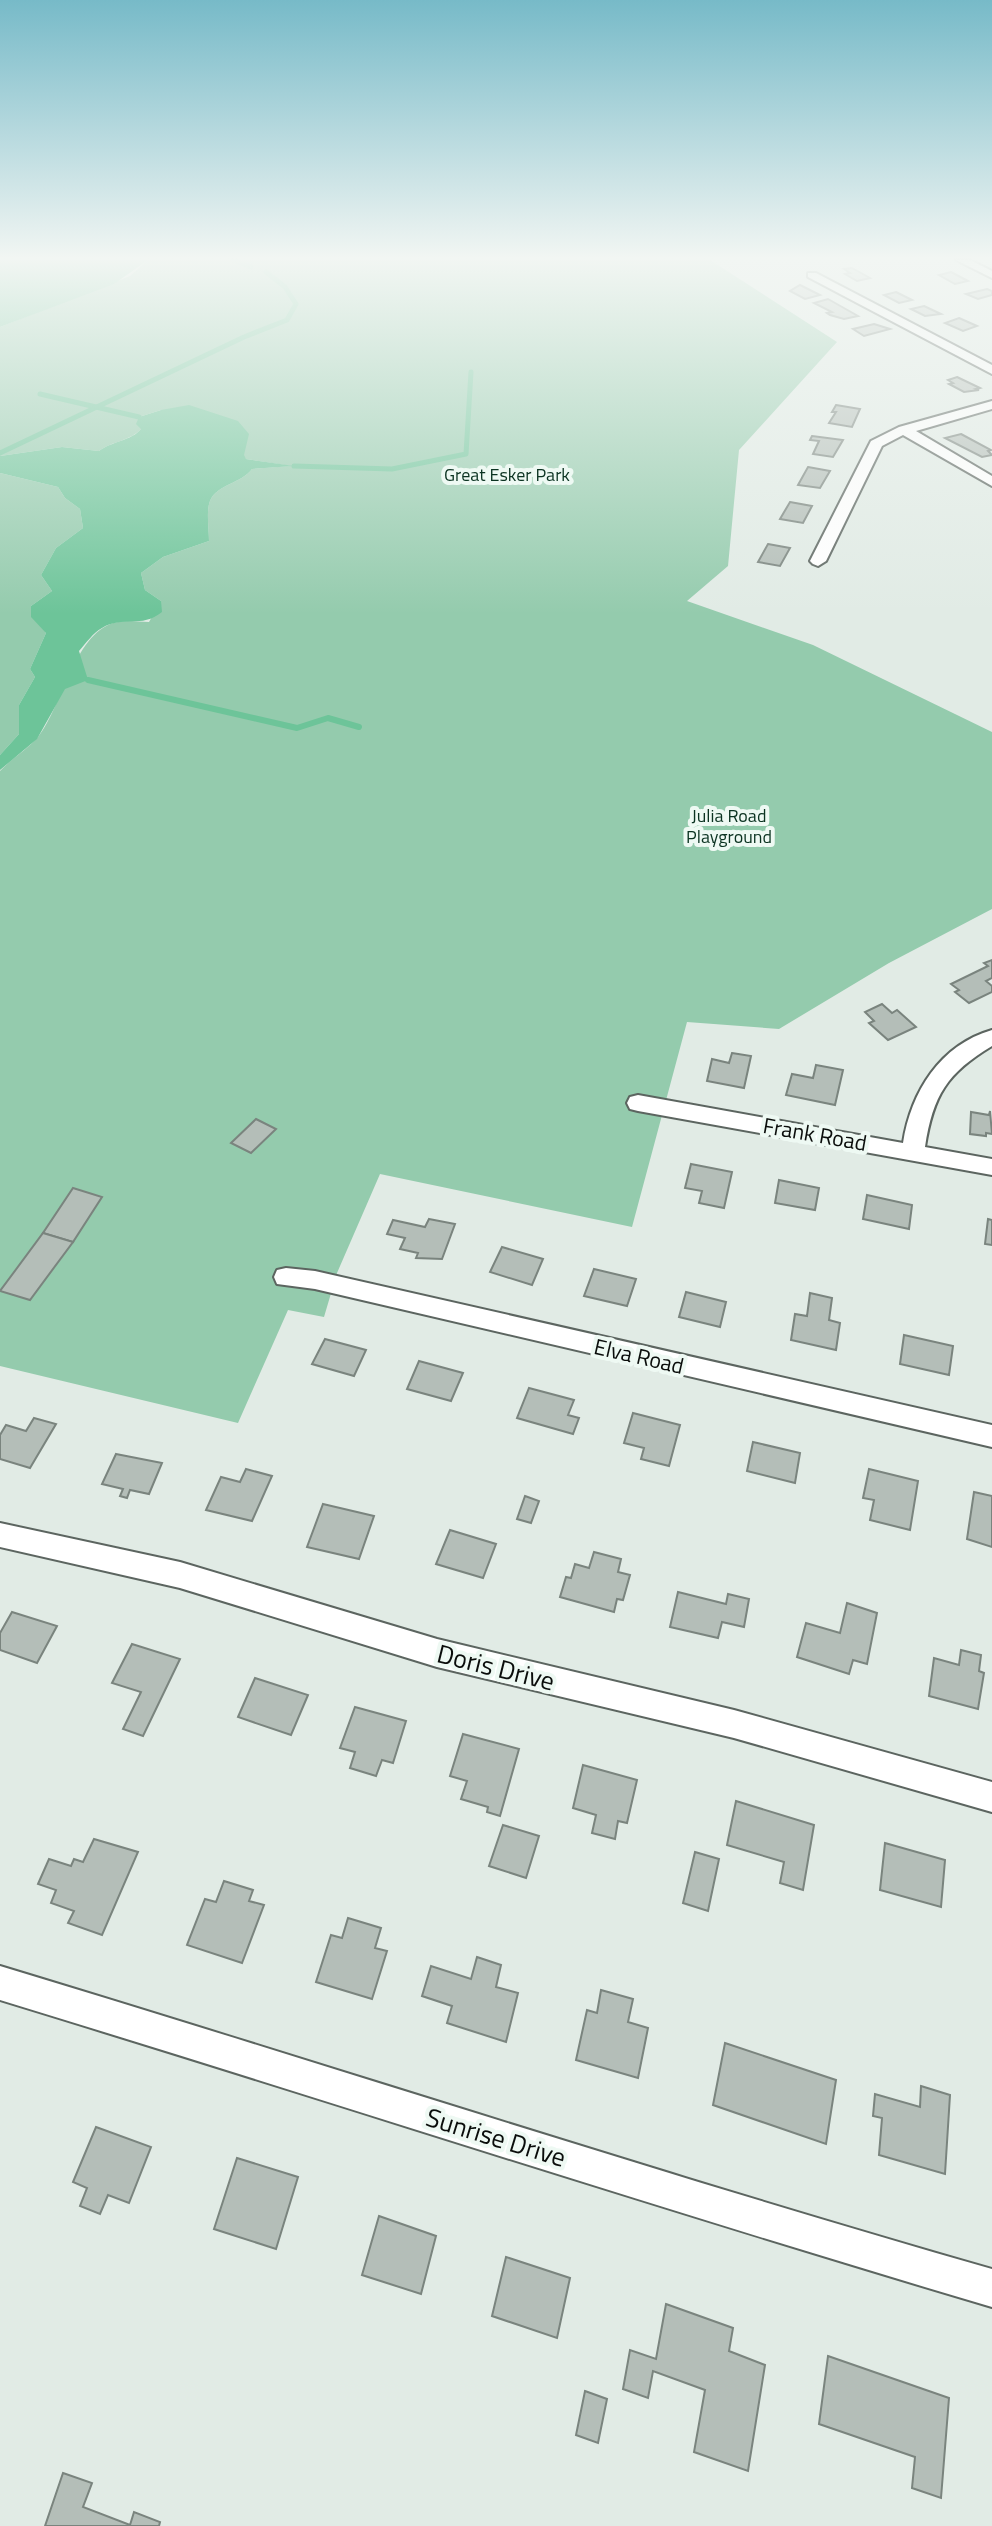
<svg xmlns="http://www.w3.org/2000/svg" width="992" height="2526" font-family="'Titillium Web',sans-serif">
	<rect width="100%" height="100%" fill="#e1ebe5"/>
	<g fill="#94cbad">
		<path d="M148 260H710L837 342 739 450 728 566 687 601 813 645 992 732V909L889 963 779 1029 687 1022 632 1227 380 1174 337 1273 324 1317 288 1310 238 1423 0 1366V771C11 759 28 749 38 737 63 706 75 629 118 622 128 620 139 622 149 622L161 601 145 590 141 573 163 557 209 541C209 529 206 511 210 501 216 485 242 483 252 469L291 466 246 459 161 410 139 417 142 428C131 441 112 441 99 451L62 447 0 456V327L130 276Z"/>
		<polygon points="0,473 58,487 65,498 80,509 83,528 56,548 41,575 52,591 31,606 46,633 30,669 35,677 19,705 19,734 0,755"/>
	</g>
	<g fill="#6dc499">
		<polygon points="0,260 148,260 114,284 0,327"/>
		<path d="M189 405 238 421 249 434 244 455 246 459 294 466 252 469C242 483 216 485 210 501 206 511 209 529 209 541L163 557 141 573 145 590 161 601 162 612C141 629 123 615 102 628 93 633 86 643 79 651L88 680 65 689 37 739 0 770V755L19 734V705L35 677 30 669 46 633 31 617V606L52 591 41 575 56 548 83 528 80 509 65 498 58 487 0 473V456L62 447 99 451C112 441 131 441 141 429L136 424 139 417 161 410Z"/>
	</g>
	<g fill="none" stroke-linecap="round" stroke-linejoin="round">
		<g stroke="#6dc499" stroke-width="5">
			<polyline points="233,260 251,267"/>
			<polyline points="40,394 139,417"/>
			<polyline points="0,453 244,337 287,320 296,304 285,287 266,272"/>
			<polyline points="294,466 392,469 466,454 471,372"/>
		</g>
		<polyline stroke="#6dc499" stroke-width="6" points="88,680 297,728 328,718 359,727"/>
	</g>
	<g fill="#b4beb8" stroke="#7a847e" stroke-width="2">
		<polygon points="852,268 870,278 857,281 845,274 850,273 844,269"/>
		<polygon points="951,272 968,281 955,284 939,275"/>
		<polygon points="800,285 820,295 805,299 790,291"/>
		<polygon points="987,289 992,291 992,295 978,299 966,294"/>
		<polygon points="896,292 912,300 899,303 884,295"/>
		<polygon points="828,299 858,316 844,319 830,315 827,313 832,312 814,303"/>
		<polygon points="924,306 941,314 925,316 911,309"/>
		<polygon points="959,318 977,326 963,331 945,323"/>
		<polygon points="874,324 890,329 864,336 853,329"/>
		<polygon points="957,377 980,388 976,389 979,390 964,392 949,384 953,383 948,380"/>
		<polygon points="836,405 860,409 852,427 829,423 836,412 832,412"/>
		<polygon points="961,434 991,450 988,451 992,455 982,457 945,438"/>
		<polygon points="812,436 843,440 833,457 813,454 819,441 810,440"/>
		<polygon points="808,467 830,471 820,488 798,485"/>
		<polygon points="790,502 812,506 803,523 780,519"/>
		<polygon points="768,544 790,548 780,566 758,562"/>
		<polygon points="992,960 992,978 986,981 992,986 992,992 969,1003 955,992 959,990 951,984 988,966 984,963"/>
		<polygon points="882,1004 892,1013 897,1010 916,1027 888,1040 869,1023 874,1021 865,1012"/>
		<polygon points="732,1053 751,1056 744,1088 707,1081 712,1059 729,1063"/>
		<polygon points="816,1065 843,1070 835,1105 786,1095 792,1074 813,1078"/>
		<polygon points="990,1111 992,1134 986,1133 986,1136 970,1134 971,1112 989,1115"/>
		<polygon points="256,1119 276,1129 251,1153 231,1143"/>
		<polygon points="691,1164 732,1172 724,1208 699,1203 702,1191 685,1188"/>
		<polygon points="779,1180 819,1188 815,1210 775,1203"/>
		<polygon points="73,1188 102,1197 73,1242 43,1233"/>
		<polygon points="867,1195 912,1205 909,1229 863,1219"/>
		<polygon points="429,1219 455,1224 442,1259 416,1258 418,1253 400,1249 405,1238 387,1234 393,1220 425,1227"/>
		<polygon points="988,1219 992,1220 992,1245 985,1244"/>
		<polygon points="43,1233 73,1242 30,1300 0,1291"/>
		<polygon points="502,1247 543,1259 532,1285 490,1272"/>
		<polygon points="594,1269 636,1279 627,1306 584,1296"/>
		<polygon points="686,1292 726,1302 720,1327 679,1317"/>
		<polygon points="810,1293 832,1298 829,1320 840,1323 836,1350 791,1340 795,1314 807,1316"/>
		<polygon points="904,1335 953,1346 949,1375 900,1364"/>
		<polygon points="325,1339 366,1350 354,1376 312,1364"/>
		<polygon points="419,1361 463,1373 451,1401 407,1389"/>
		<polygon points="529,1388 574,1400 568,1415 579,1418 573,1434 517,1418"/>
		<polygon points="633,1413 680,1425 669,1466 641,1459 644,1448 624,1443"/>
		<polygon points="34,1418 56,1424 30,1468 0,1459 0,1435 6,1425 26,1431"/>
		<polygon points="753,1442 800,1453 795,1483 747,1471"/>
		<polygon points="116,1454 162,1463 149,1494 130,1490 127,1498 120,1496 123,1489 102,1484"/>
		<polygon points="246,1469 272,1476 252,1521 206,1510 221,1477 240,1482"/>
		<polygon points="869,1469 918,1481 910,1530 870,1520 874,1500 863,1498"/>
		<polygon points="974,1492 992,1496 992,1547 967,1539"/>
		<polygon points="525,1496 539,1501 531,1523 517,1519"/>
		<polygon points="323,1504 374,1516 359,1559 307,1547"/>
		<polygon points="450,1530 496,1544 483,1578 436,1564"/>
		<polygon points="594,1552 621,1559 618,1572 630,1575 623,1600 617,1599 614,1612 560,1597 566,1577 571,1578 575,1564 589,1568"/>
		<polygon points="678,1592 726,1604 728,1594 749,1599 744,1627 722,1622 718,1638 670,1627"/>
		<polygon points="847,1603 877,1613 867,1664 853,1660 849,1674 797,1657 806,1623 840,1633"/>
		<polygon points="12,1612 57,1626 37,1663 0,1650 0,1633"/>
		<polygon points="132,1644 180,1659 143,1736 123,1729 141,1692 112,1683"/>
		<polygon points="961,1650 981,1655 979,1671 984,1673 978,1709 929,1696 934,1658 959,1665"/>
		<polygon points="255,1678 308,1695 291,1735 238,1717"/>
		<polygon points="355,1707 406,1721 393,1763 382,1760 376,1776 350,1768 355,1752 340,1748"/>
		<polygon points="463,1734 519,1749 500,1816 487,1812 488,1807 461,1799 467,1781 450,1776"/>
		<polygon points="583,1765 637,1780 627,1823 618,1821 615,1839 592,1833 596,1815 573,1808"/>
		<polygon points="736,1801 814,1825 803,1890 780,1883 784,1862 727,1845"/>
		<polygon points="503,1825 539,1836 526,1878 489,1866"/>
		<polygon points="94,1839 138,1852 102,1935 68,1923 74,1911 51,1903 56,1890 38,1884 49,1859 71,1866 74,1859 83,1862"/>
		<polygon points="885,1843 945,1860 941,1907 880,1890"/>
		<polygon points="695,1852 719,1859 708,1911 683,1903"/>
		<polygon points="224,1881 253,1890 249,1901 264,1905 242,1963 187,1945 205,1899 216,1902"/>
		<polygon points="348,1918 381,1928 375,1948 387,1951 372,1999 316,1982 331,1935 342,1938"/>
		<polygon points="477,1957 501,1965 496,1987 518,1993 506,2042 447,2023 452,2006 422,1996 431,1966 471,1979"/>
		<polygon points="601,1990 633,1999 628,2022 648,2028 638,2078 576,2060 587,2010 597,2013"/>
		<polygon points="725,2043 836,2080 826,2144 713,2105"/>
		<polygon points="921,2086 950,2095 945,2174 879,2155 882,2118 873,2116 875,2094 920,2107"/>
		<polygon points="96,2127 151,2147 129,2203 108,2195 100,2214 80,2206 87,2188 73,2182"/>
		<polygon points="237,2158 298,2177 276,2249 214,2229"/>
		<polygon points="379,2216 436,2236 421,2294 362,2275"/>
		<polygon points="506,2257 570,2278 557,2338 492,2316"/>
		<polygon points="666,2304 733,2328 729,2351 765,2365 748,2471 694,2452 705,2390 653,2371 648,2398 623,2389 630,2350 656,2359"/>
		<polygon points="828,2356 949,2398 941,2498 912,2488 915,2457 819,2424"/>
		<polygon points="585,2391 607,2399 598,2443 576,2435"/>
		<polygon points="63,2473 92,2483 83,2507 130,2525 134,2512 160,2522 159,2526 45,2526"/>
	</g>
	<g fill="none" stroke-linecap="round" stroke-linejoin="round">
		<defs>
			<g id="minor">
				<polygon points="956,260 970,260 992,271 992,278"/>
				<polygon points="808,273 816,273 992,365 992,374 808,277"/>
				<polygon points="992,401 992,409 916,431 992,476 992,486 903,435 882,446 826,561 818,566 813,564 810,561 871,441 899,427"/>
				<path d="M992 1030V1046C947 1073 933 1095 925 1147L992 1159V1175L638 1111 630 1109 627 1103 630 1097 638 1095 903 1143C911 1092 940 1045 992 1030Z"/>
				<polygon points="286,1268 315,1271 992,1425 992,1447 315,1289 277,1284 274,1277 277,1270"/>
				<polygon points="0,1523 180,1562 437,1639 734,1710 992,1782 992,1812 734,1738 437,1667 180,1588 0,1547"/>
				<path d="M0 1966C331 2066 660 2174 992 2269V2307C660 2209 331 2101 0 2000Z"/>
			</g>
		</defs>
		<use href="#minor" stroke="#5c6560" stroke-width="4"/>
		<use href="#minor" fill="#fff" fill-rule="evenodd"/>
	</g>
	<linearGradient id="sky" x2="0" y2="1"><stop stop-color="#77bac8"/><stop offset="0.42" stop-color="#f2f6f3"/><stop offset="1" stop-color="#f2f6f3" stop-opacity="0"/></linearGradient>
	<rect width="992" height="614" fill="url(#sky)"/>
	<g text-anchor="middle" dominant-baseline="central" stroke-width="8" stroke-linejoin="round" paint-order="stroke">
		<g font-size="18" fill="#0b3321" stroke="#eef9f3">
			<text x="507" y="474">Great Esker Park</text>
			<text x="729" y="815">Julia Road<tspan x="729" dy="21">Playground</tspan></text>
		</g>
		<g font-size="22" fill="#0a0d0b" stroke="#eef9f3">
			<text transform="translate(815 1134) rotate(10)">Frank Road</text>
			<text transform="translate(639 1356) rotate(13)">Elva Road</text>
		</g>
		<g font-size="26" fill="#0a0d0b" stroke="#eef9f3">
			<text transform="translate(496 1667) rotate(14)">Doris Drive</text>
			<text transform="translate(496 2137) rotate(17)">Sunrise Drive</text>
		</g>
	</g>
</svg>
